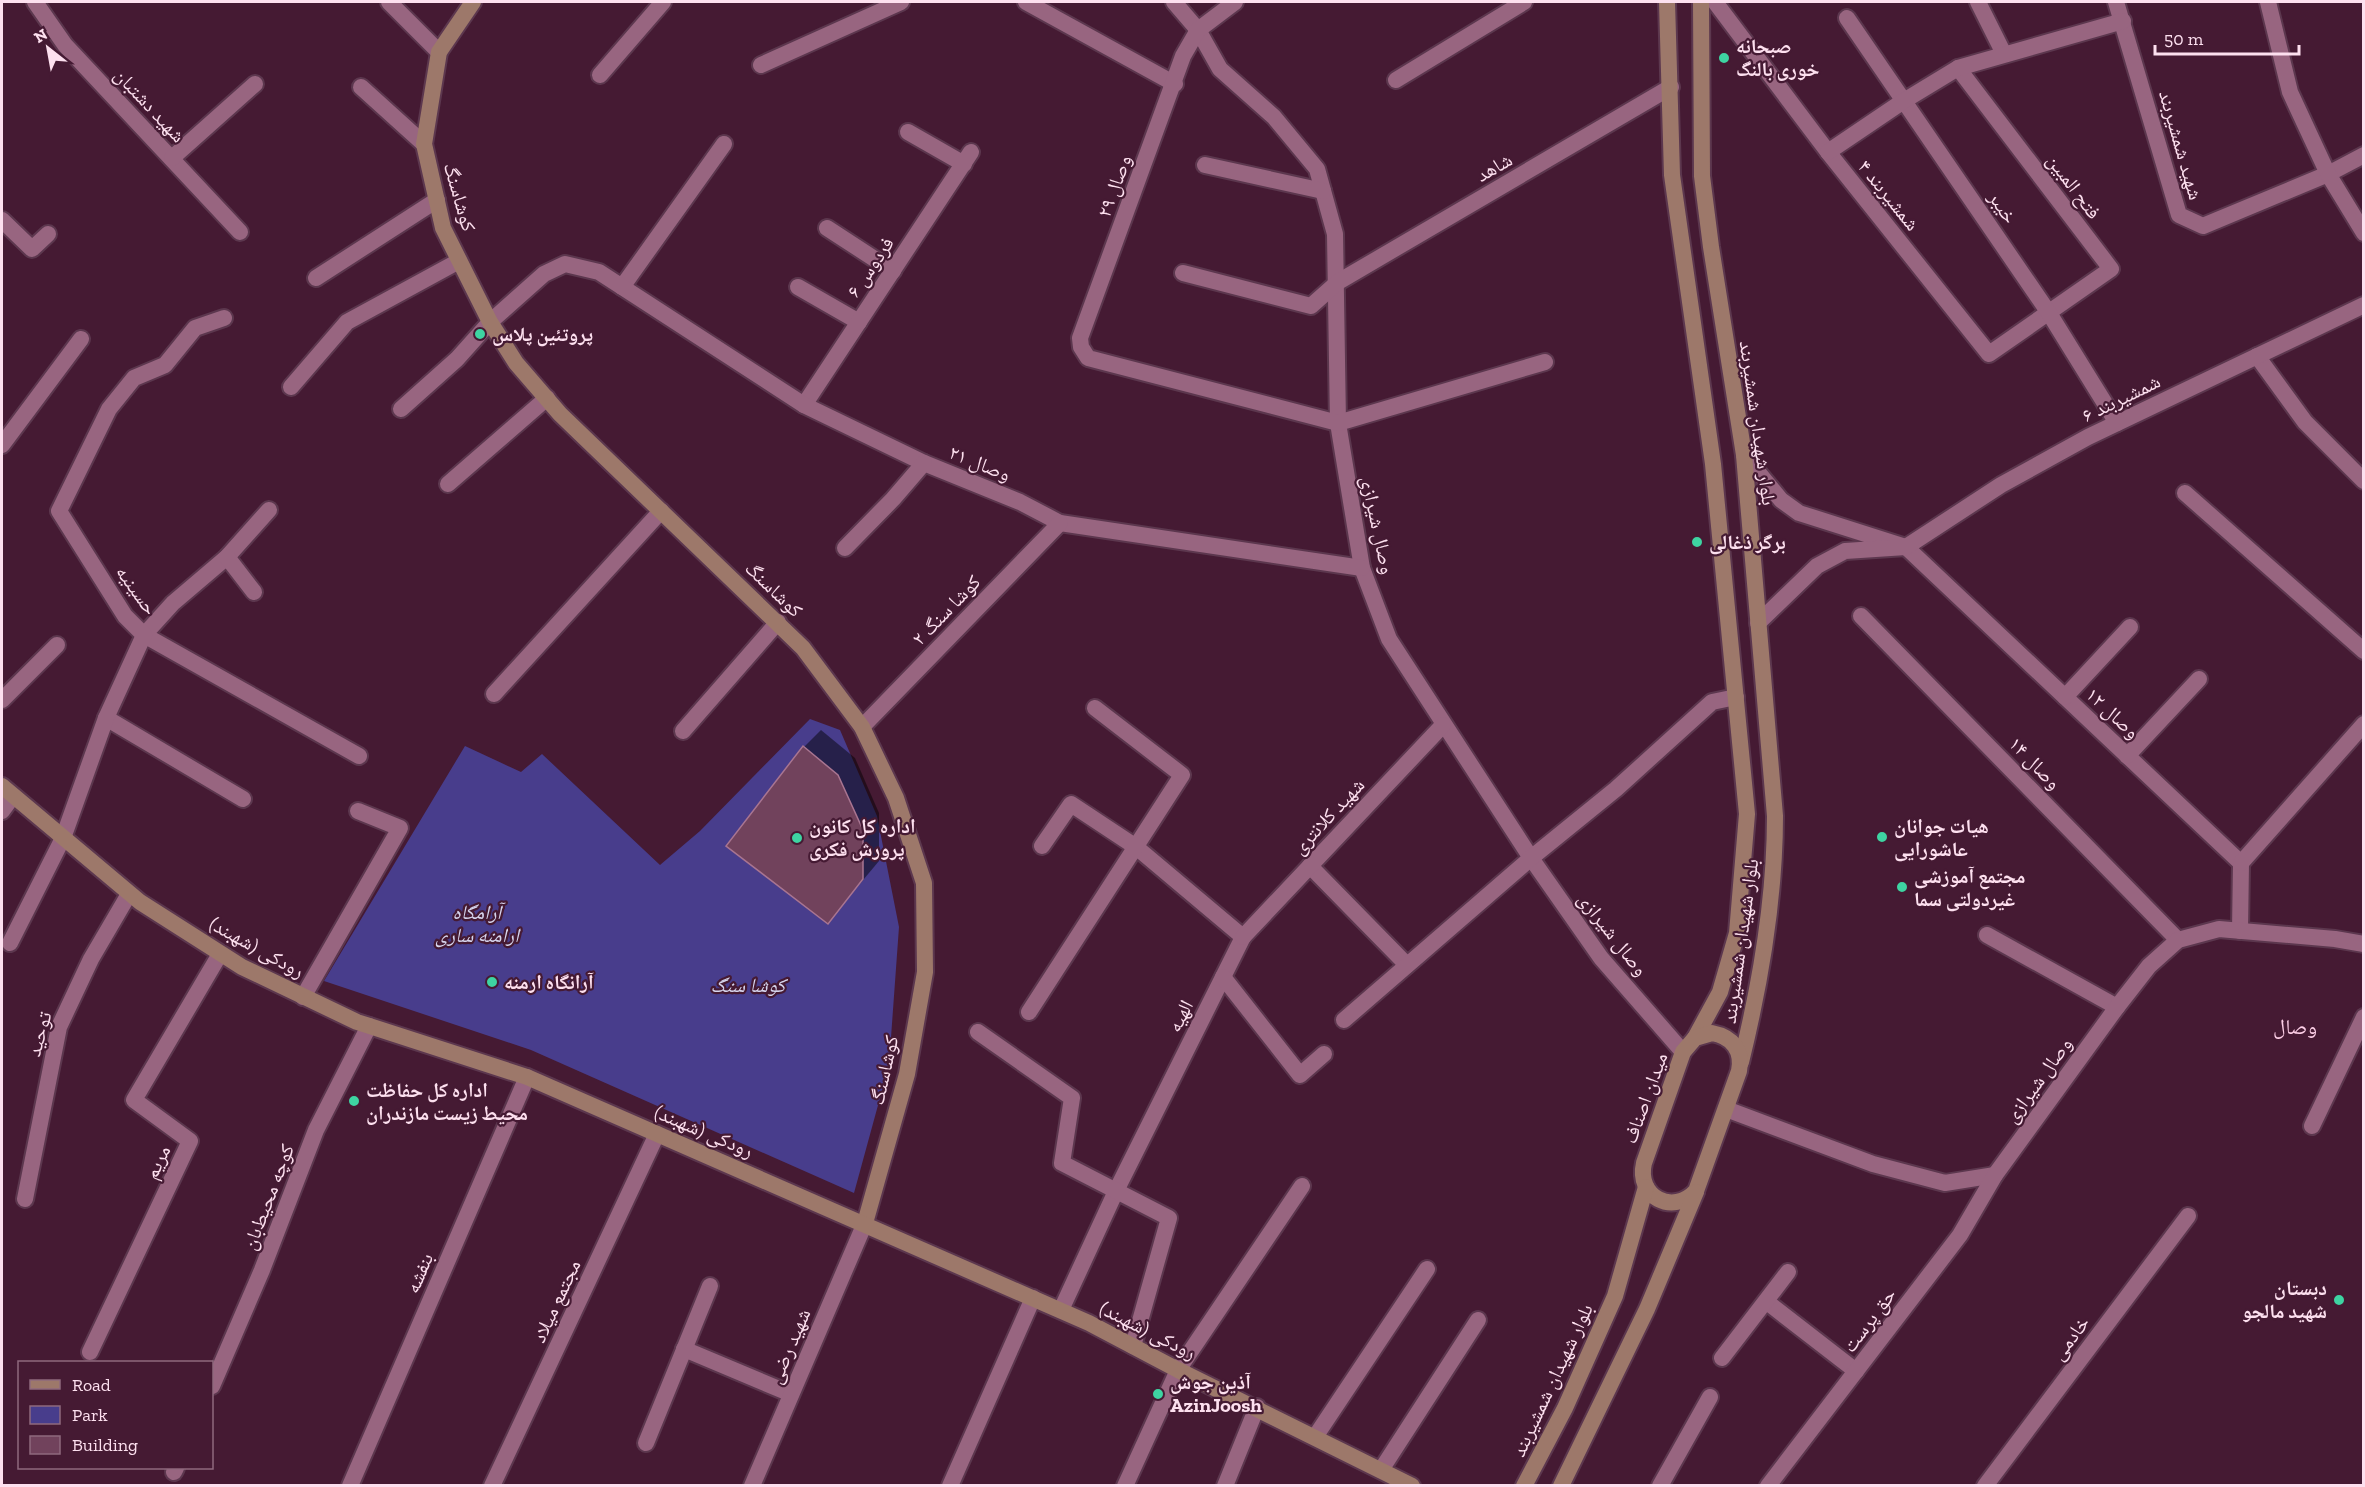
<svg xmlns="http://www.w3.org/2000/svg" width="2365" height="1487" font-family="'Zilla Slab','Noto Naskh Arabic',serif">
	<rect width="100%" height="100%" fill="#451a33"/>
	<polygon fill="#483d8c" points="810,719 840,730 877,816 899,927 889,1065 854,1193 531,1050 324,981 465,746 521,772 542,754 660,865 700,831"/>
	<polygon fill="#0007" points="821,730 855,758 879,813 879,861 828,922 728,846 804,747"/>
	<polygon fill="#71425c" stroke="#a97591" stroke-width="1.5" points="803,746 838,775 863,830 863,879 828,924 726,846"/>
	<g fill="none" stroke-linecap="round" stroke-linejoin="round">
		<defs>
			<g id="minor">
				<polyline points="35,2 65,45 240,232"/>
				<polyline points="389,2 439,52"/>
				<polyline points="1026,2 1175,84"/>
				<polyline points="1174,2 1198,30 1220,69 1274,117 1317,169 1335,234 1338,423 1362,568 1389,639 1531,858 1601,958 1683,1052"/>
				<polyline points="1235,2 1198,30 1183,56 1080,338 1081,347 1088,358 1338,423 1545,362"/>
				<polyline points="1715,2 1828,152 1989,354 2111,269 1958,68"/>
				<polyline points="1978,2 2004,54"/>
				<polyline points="2116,2 2179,215 2203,226 2328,174 2364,155"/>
				<polyline points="2268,2 2290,92 2328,174 2364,233"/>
				<polyline points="1847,18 2049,313 2117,423"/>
				<polyline points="761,65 901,2"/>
				<polyline points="600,75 663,2"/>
				<polyline points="1396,80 1524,2"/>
				<polyline points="361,87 424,144"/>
				<polyline points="908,132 964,164"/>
				<polyline points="1828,152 1902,102 1958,68 2123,21"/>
				<polyline points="172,158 255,84"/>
				<polyline points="1205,165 1323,191"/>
				<polyline points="2,220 32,249 48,234"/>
				<polyline points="827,228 893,271"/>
				<polyline points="1183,273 1311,306 1338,282 1671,87"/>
				<polyline points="316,278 437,200"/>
				<polyline points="622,287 724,144"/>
				<polyline points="798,287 859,322"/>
				<polyline points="2257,356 2305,422 2364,481"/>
				<polyline points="291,387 347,322 459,261"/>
				<polyline points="804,405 971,152"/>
				<polyline points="401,409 457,359 490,322 544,274 565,264 599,272 804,405 924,463 1020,502 1060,523 1362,568"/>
				<polyline points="2,445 81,339"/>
				<polyline points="1744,455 1781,500 1799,513 1906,547 2241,863 2240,931"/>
				<polyline points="448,484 547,398"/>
				<polyline points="2185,493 2364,651"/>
				<polyline points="269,510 227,557 173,603 144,635 359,756"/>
				<polyline points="845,548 893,499 924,463"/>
				<polyline points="227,557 254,592"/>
				<polyline points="1861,616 2178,940"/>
				<polyline points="1758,623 1817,566 1845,551 1906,547 2001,485 2088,437 2364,305"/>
				<polyline points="494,694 661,511"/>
				<polyline points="2065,697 2130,627"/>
				<polyline points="2,700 57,645"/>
				<polyline points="106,718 243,799"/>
				<polyline points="862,727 1060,523"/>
				<polyline points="683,731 778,622"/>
				<polyline points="2127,756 2199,679"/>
				<polyline points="2,811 13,796"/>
				<polyline points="1042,846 1071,804 1136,847 1243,937 1116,1191 1061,1310"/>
				<polyline points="2241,863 2364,724"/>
				<polyline points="1310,866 1407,965"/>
				<polyline points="1987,935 2117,1007"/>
				<polyline points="1243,937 1443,725"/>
				<polyline points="10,943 63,838 106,718 144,635 125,616 59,511 109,409 134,378 165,365 195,328 224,318"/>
				<polyline points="1223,977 1300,1075 1324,1054"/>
				<polyline points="303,997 400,828 358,811"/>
				<polyline points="1029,1012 1182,775 1095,708"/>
				<polyline points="1344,1020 1531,858 1616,789 1712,702 1736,697"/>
				<polyline points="978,1032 1072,1098 1062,1163 1169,1218 1133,1346"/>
				<polyline points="1726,1109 1873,1164 1945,1183 1995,1175"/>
				<polyline points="2312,1126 2364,1017"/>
				<polyline points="25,1199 59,1027 91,959 129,894"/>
				<polyline points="1767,1302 1856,1371"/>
				<polyline points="684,1349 791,1394"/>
				<polyline points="90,1352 190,1141 134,1100 220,954"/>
				<polyline points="1722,1358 1788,1272"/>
				<polyline points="212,1386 262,1270 316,1130 369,1026"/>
				<polyline points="1315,1437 1427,1269"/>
				<polyline points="646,1443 710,1286"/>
				<polyline points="1381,1470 1478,1320"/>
				<polyline points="174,1472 176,1468"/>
				<polyline points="350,1486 527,1077"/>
				<polyline points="492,1486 657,1134"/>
				<polyline points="752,1486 865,1223"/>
				<polyline points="950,1486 1033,1298"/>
				<polyline points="1125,1486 1178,1370 1302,1186"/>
				<polyline points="1225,1486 1257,1407"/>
				<polyline points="1660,1486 1710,1397"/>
				<polyline points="1768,1486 1960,1235 1995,1175 2117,1007 2149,966 2178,940 2219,929 2335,939 2364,944"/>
				<polyline points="1985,1486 2188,1216"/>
			</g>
			<g id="secondary">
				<polyline points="473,2 439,52 424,144 443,228 490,322 516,363 560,414 803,648 862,727 896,798 924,883 925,972 907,1074 865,1223"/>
				<polyline points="1667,2 1672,175 1713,464 1747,814 1737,933 1720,992 1695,1038"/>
				<path d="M1701 2 1702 176 1711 247 1744 455 1775 816C1775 899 1761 981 1741 1062"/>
				<polyline points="2,786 140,902 242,967 357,1022 527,1077 1089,1323 1178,1370 1412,1486"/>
				<path d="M1712 1033C1733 1037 1743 1051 1739 1071L1696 1191C1673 1216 1636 1197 1644 1163L1683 1052 1695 1038Z"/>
				<polyline points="1524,1486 1565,1408 1615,1296 1646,1187"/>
				<polyline points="1561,1486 1647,1309 1696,1192"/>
			</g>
		</defs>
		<use href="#minor" stroke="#5c374e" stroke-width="20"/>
		<use href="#secondary" stroke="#5c374e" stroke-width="20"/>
		<use href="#minor" stroke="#986580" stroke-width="16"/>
		<use href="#secondary" stroke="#9d786a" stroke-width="16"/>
	</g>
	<g fill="#3ed4a2" stroke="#451a33" stroke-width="2">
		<circle cx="1724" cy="58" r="6"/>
		<circle cx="480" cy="334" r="6"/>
		<circle cx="1697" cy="542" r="6"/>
		<circle cx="1882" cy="837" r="6"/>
		<circle cx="797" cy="838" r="6"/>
		<circle cx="1902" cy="887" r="6"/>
		<circle cx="492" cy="982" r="6"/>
		<circle cx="354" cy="1101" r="6"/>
		<circle cx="2339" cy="1300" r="6"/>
		<circle cx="1158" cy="1394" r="6"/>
	</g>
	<g text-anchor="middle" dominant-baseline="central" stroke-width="4.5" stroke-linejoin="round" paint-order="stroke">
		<g font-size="20" font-weight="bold" fill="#fde0ef" stroke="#451a33" text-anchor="start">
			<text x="1736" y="46">صبحانه<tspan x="1736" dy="23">خوری بالنگ</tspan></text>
			<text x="492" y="334">پروتئین پلاس</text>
			<text x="1709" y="542">برگر ذغالی</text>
			<text x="809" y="826">اداره کل کانون<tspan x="809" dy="23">پرورش فکری</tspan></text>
			<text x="1894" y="826">هیات جوانان<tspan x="1894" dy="23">عاشورایی</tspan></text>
			<text x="1914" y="876">مجتمع آموزشی<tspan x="1914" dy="23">غیردولتی سما</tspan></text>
			<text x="504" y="982">آرانگاه ارمنه</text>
			<text x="366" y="1090">اداره کل حفاظت<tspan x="366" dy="23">محیط زیست مازندران</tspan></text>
			<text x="2327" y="1288" text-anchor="end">دبستان<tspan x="2327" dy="23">شهید مالجو</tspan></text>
			<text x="1170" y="1382">آذین جوش<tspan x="1170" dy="23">AzinJoosh</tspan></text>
		</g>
		<g font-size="20" fill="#fde0ef" stroke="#451a33">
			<text transform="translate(150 105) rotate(47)">شهید دشتبان</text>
			<text transform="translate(2181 145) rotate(74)">شهید شمشیربند</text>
			<text transform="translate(1494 167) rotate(-30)">شاهد</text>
			<text transform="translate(1114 186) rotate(-70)">وصال ۲۹</text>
			<text transform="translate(2074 186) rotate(53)">فتح المبین</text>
			<text transform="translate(1889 195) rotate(51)">شمشیربند ۴</text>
			<text transform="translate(460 197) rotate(74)">کوشاسنگ</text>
			<text transform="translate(2003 207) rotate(56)">خیبر</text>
			<text transform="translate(870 267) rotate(-56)">فردوس ۶</text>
			<text transform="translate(2121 398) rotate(-26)">شمشیربند ۶</text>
			<text transform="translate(1758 423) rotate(82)">بلوار شهیدان شمشیربند</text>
			<text transform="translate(980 463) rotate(22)">وصال ۲۱</text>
			<text transform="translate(1378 525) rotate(78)">وصال شیرازی</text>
			<text transform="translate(774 589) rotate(44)">کوشاسنگ</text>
			<text transform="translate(137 590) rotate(54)">حسینیه</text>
			<text transform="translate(946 610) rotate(-46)">کوشا سنگ ۲</text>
			<text transform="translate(2113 713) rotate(43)">وصال ۱۲</text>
			<text transform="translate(2035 763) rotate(46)">وصال ۱۴</text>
			<text transform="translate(1328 816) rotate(-47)">شهید کلانتری</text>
			<text transform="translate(1613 934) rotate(52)">وصال شیرازی</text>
			<text transform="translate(1740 941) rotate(-82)">بلوار شهیدان شمشیربند</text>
			<text transform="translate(257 947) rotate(29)">رودکی (شهبند)</text>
			<text transform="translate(1180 1016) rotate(-63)">الهیه</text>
			<text transform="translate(39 1034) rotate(-74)">توحید</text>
			<text transform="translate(884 1070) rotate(-77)">کوشاسنگ</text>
			<text transform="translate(2038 1080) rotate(-54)">وصال شیرازی</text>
			<text transform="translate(1645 1098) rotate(-70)">میدان اصناف</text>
			<text transform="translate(704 1131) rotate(23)">رودکی (شهبند)</text>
			<text transform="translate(157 1162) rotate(-64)">مریم</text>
			<text transform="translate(268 1197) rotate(-69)">کوچه محیط‌بان</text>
			<text transform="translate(419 1273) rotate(-67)">بنفشه</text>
			<text transform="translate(556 1301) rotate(-65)">مجتمع میلاد</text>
			<text transform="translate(1869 1320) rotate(-53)">حق پرست</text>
			<text transform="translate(1148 1330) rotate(27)">رودکی (شهبند)</text>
			<text transform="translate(2070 1338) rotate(-53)">خادمی</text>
			<text transform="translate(789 1346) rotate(-67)">شهید رضی</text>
			<text transform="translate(1552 1380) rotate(-65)">بلوار شهیدان شمشیربند</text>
		</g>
		<g font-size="20" font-style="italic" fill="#d6d5ee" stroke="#451a33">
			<text x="477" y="912">آرامگاه<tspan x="477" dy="23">ارامنه ساری</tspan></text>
			<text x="748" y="985">کوشا سنگ</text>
		</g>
		<g font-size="21" fill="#fdcfe7" stroke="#451a33">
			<text x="2295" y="1026">وصال</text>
		</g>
	</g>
	<rect width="2365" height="1487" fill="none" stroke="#fde0ef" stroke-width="6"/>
	<rect x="18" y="1361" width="195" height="108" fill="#451a33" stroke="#8f697e" stroke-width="1.5"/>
	<rect x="30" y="1380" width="30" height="9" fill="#9d786a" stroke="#8f697e" stroke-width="1.5"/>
	<text x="72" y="1391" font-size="18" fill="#fde0ef">Road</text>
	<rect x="30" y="1406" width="30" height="18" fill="#483d8c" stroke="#8f697e" stroke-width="1.5"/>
	<text x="72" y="1421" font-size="18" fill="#fde0ef">Park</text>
	<rect x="30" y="1436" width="30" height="18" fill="#71425c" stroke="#8f697e" stroke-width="1.5"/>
	<text x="72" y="1451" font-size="18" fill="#fde0ef">Building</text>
	<g transform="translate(48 48) rotate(329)" stroke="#451a33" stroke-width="4.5" paint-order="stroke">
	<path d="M0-4.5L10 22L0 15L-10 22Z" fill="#fde0ef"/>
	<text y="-9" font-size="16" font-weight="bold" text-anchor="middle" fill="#fde0ef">N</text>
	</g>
	<path d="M2155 45v9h144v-9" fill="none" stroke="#fde0ef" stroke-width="3"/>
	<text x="2164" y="45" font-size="18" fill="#fde0ef" stroke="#451a33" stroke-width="4.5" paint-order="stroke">50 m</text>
</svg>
